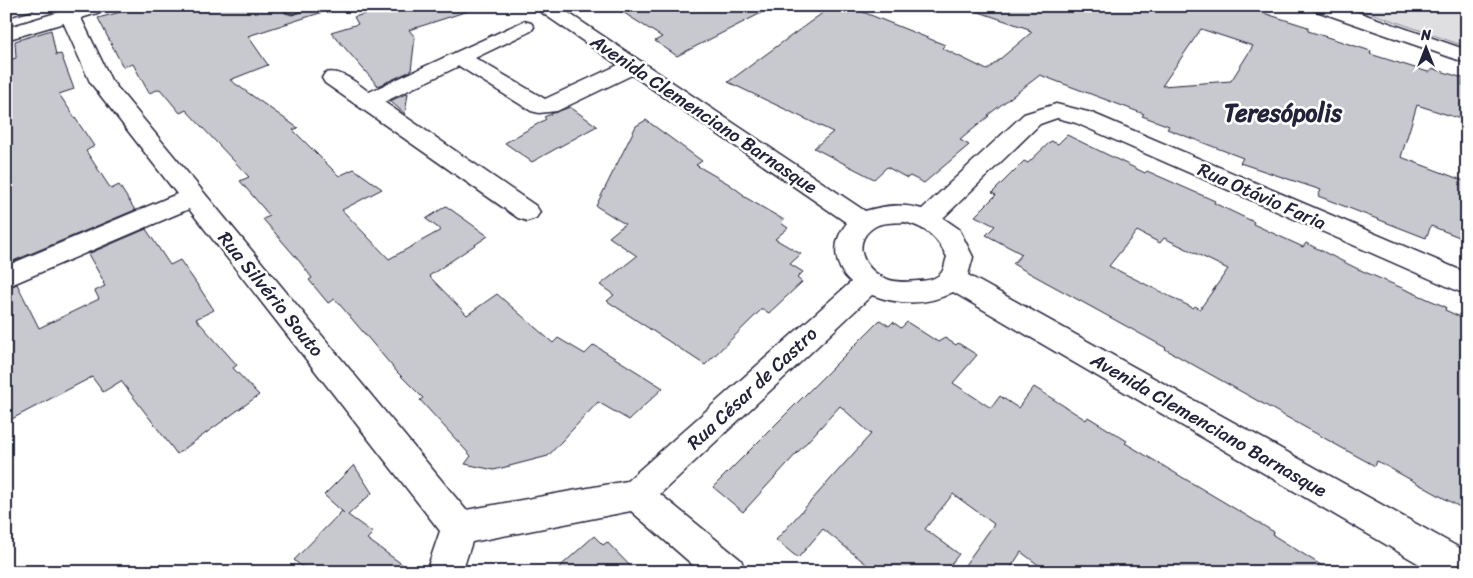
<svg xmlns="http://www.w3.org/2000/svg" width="1473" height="578" font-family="Sriracha,sans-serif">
	<rect width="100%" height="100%" fill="#fff"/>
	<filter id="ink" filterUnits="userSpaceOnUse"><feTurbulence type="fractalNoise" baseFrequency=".02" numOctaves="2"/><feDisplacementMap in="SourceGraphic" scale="10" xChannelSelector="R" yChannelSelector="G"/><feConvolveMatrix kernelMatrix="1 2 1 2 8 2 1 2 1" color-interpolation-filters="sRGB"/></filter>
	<g filter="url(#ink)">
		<polygon fill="#dfdfe2" stroke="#80808e" points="1351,6 1467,6 1467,47"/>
		<g fill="#c8c8cf" stroke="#22223b" fill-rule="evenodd">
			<polygon points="143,6 281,6 285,13 292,15 302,12 305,6 326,6 326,11 248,36 268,65 230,80 298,128 293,130 339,176 354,169 382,189 342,210 389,259 441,230 426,219 446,206 488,236 429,276 467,315 497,294 553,343 558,338 585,354 594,345 663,388 629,420 598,402 548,456 494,470 465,464 471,456 420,400 423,398 397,372 335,299 328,303 309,280 312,278 300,262 263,219 270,216 240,181 249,177 186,110 180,113 160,89 149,93 133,64 123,67 98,18"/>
			<polygon points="405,6 468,6 468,11 409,30 415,37 411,71 378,86 331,32 358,24 354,17 390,7 392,10"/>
			<polygon points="613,6 775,6 677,56 655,41 662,37"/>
			<path d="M832 6H848L945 45 942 48 987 70 1032 32 1028 31 1029 29 973 10 974 6H1241L1308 27V31L1371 51 1370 54 1428 72 1434 69 1463 78 1462 85 1467 86V121L1417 105 1401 157 1467 182V240L1431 226 1426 238 1318 196 1321 190 1240 163 1243 158 1167 129 1169 126 1142 116 1144 114 1040 75 988 115 989 116 960 140 969 145 924 183 910 176 907 178 887 167 874 179 814 148 833 132 728 82ZM1201 29 1253 46 1231 81 1162 86Z"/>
			<polygon points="51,30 56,55 61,54 74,89 59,94 94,146 86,151 111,189 119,185 135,210 6,264 6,61 16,58 15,41"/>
			<polygon points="408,93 405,114 390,101"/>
			<polygon points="570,107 597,126 532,162 505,143 546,119 544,117 551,114"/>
			<polygon points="646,120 702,161 696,165 729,184 744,195 743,196 784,220 781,223 788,228 775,239 801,254 790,264 803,272 797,278 802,282 769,313 762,309 705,365 607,301 614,295 600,285 637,256 609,237 625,224 596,206 636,126"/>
			<path d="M1067 135 1145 173 1147 171 1215 201 1214 203 1254 222 1253 224 1303 247 1306 243 1358 269 1446 307 1445 310 1467 320V511L1377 461 1375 466 1342 448 1165 349 1166 348 1013 264 1022 254 986 235 995 226 975 216 996 195 992 193 1024 161 1028 163 1051 141 1058 144ZM1137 231 1160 243 1164 238 1228 269 1200 309 1195 306 1193 308 1109 266Z"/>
			<polygon points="146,229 170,265 180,260 199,287 214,310 196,319 237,365 233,368 259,395 177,454 121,381 103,392 92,377 6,422 6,289 17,284 39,328 99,299 95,291 105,286 103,283 104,282 88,254"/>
			<polygon points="880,320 889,326 893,322 901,328 907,322 938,342 945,338 956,345 958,343 977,355 953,383 991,408 1000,396 1018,408 1034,387 1086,420 1088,417 1127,441 1125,443 1274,532 1273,535 1332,572 1048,572 1021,552 1008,572 960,572 994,524 953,494 925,529 959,554 945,572 876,572 823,529 798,558 776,540 871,434 840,406 743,512 713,487"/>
			<polygon points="354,465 372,493 348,515 373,533 367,539 413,572 308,572 294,560 342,511 344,513 324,495"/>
			<polygon points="594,536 603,545 607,542 636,572 554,572"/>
		</g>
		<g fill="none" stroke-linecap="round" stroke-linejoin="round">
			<defs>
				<g id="minor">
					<path d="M76 6H104L102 10 81 18 111 80 466 510 627 481 851 282C833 266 831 242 847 223L632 75 557 111 539 113 531 111 459 66 384 102 536 206 540 212 536 218 527 221 518 218 325 83 322 78 325 73C342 69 356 83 369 92L524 21 531 23 534 27 531 31 475 58 545 99 618 65 538 10 536 6H558L865 211C886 205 902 203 922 209L1024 114 1056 104 1092 113 1467 273V295L1076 123 1057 118 1040 124 943 218 959 229 973 257 968 275 1467 552V572H1433L953 292C927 306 899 305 872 295L660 494 741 560 746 572H701L631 511 472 542 462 572H426L440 531 189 209 6 287V266L177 194 90 82 60 15 63 11ZM905 222C927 228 937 237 947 257 945 261 945 268 942 272 937 279 926 281 918 281 908 282 897 283 887 279 862 270 849 239 878 225 887 222 896 223 905 222Z"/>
					<polygon points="283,6 303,6 303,7 300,11 293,13 286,11"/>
					<polygon points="1312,6 1340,6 1467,50 1467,63 1314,10"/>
				</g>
				<g id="major">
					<polygon points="6,6 34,6 32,10 6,17"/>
					<polygon points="79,6 110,6 108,10 6,40 6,28"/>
				</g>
			</defs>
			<use href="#minor" stroke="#22223b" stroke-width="3"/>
			<use href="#major" stroke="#22223b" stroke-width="3"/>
			<use href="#minor" fill="#fff" fill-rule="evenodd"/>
			<use href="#major" fill="#fff" fill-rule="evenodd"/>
		</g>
	</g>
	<g text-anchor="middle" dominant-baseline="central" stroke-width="5" stroke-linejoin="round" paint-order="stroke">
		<g font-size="19" fill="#22223b" stroke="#fff">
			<text transform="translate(704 114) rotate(34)">Avenida Clemenciano Barnasque</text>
			<text transform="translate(1262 196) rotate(24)">Rua Otávio Faria</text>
			<text transform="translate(271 294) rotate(51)">Rua Silvério Souto</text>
			<text transform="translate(752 388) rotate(-43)">Rua César de Castro</text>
			<text transform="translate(1209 425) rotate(30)">Avenida Clemenciano Barnasque</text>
		</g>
		<g font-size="24" font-weight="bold" fill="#22223b" stroke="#fff">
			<text x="1283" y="113">Teresópolis</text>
		</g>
	</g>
	<rect width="1473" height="578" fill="none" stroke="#fff" stroke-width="25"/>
	<rect x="12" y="12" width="1448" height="553" fill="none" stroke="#22223b" stroke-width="2" filter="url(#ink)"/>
	<g transform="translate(1426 48)" stroke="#ffffff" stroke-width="4" paint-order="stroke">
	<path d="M0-4L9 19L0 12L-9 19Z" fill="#22223b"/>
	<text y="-8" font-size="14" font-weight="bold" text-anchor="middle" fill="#22223b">N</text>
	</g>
</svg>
